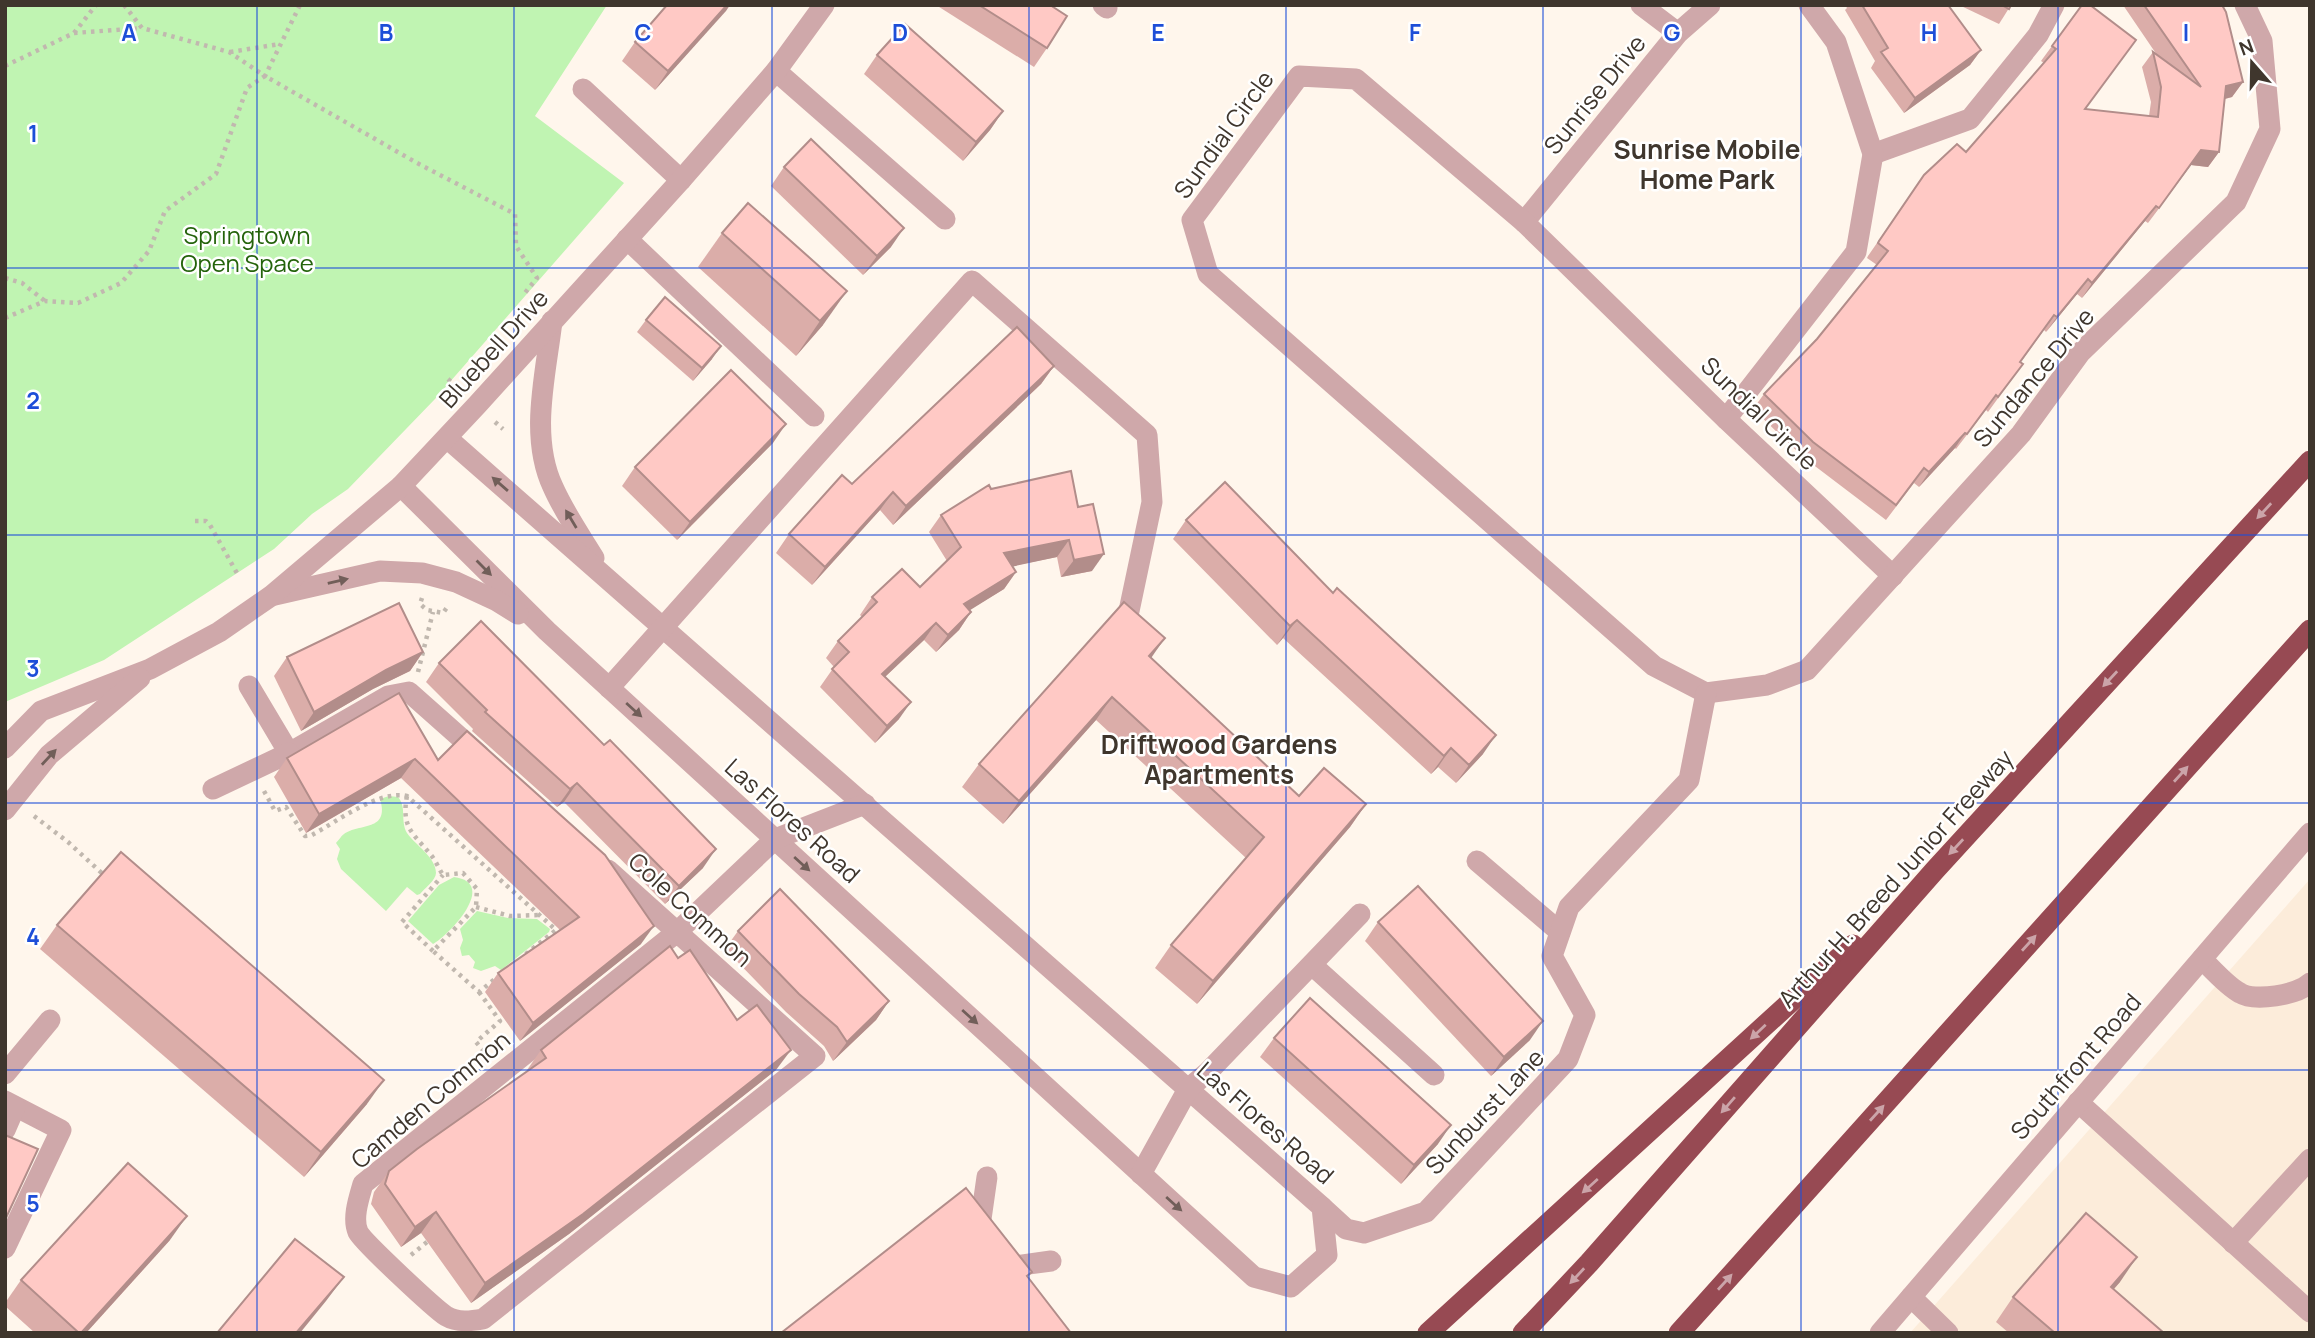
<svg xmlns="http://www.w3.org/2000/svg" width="2315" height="1338" font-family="Manrope,sans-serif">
	<rect width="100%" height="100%" fill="#fff6ec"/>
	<polygon fill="#fcecda" points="2310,879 2310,1333 1910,1333"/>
	<g fill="#c0f4b2">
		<polygon points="5,5 607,5 535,116 624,183 435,399 348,489 312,514 274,549 104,660 5,702"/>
		<path d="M389 796 398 797C407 807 400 821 407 833 415 845 436 857 436 873 436 880 424 889 420 894L417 895 407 887 386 911 341 869 337 859 340 849 336 843C339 840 341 836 344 834 359 823 390 832 380 799Z"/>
		<path d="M454 877C499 883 449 935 433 944L408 921 439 885Z"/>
		<polygon points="477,911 508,918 537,919 550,929 549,932 501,970 495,966 481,971 473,968 475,962 469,955 462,956 460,948 463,940 460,929"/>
	</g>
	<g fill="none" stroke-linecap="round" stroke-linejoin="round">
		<g stroke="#c1b8af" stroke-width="4.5" stroke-dasharray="3.5 5" stroke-linecap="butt">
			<polyline points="124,5 142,28 229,52 265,76 300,5"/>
			<polyline points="74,33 142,28"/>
			<polyline points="230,52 280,44"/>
			<polyline points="5,66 74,33 96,5"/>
			<polyline points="5,278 22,283 45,301"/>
			<polyline points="5,318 45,301 78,303 121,283 149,251 165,211 216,174 247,88 265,76 417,163 515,214 516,246 537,278 524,294"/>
			<polyline points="448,379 460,390"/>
			<polyline points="495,422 503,429"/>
			<polyline points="195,521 206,521 210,525 238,575"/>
			<polyline points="422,598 420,604 427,610 443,613 448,606"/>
			<polyline points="418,672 433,612"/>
			<path d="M264 791 275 811 286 807 305 836 312 835C338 821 378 790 407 796L556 930 522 957"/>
			<path d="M407 796C401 828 413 833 431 855 436 861 439 869 443 875L463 873 477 889 476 907 433 951 479 992 496 978"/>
			<polyline points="34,816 68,842 105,876"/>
			<polyline points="476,907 510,916 539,915"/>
			<polyline points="433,951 402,922 443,875"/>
			<polyline points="479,992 500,1021 476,1042 486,1054"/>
			<polyline points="411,1255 432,1238"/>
		</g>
		<g stroke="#cfa8aa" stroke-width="21">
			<polyline points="1103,5 1107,8"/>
			<polyline points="1641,5 1678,33"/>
			<polyline points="776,71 945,219"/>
			<polyline points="583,89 681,180"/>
			<polyline points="1873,154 1970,119 2038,35 2054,5"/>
			<polyline points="1524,222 1678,33 1710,5"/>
			<polyline points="627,239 814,416"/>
			<path d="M552 321C546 374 529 436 553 487 564 512 580 535 594 558"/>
			<polyline points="1726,419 1856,252 1873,154 1836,42 1809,5"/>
			<polyline points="401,486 547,631 1254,1277 1291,1287 1327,1255 1322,1207 447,438"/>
			<polyline points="275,595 380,571 422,573 456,582 497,601 518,614"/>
			<polyline points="249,686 289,753 388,696 409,692 480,755"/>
			<polyline points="609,688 972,281 1147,435 1152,502 1129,611"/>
			<polyline points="1706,693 1654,666 1208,274 1192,220 1299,76 1356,79 1524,222 1726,419 1893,576"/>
			<polyline points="1706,693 1767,685 1807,670 2021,434 2080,353 2236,202 2270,129 2262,41 2245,5"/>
			<polyline points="5,748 41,711 150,669 219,632 271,596 401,486 477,405 681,180 776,71 824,5"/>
			<polyline points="213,789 289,753"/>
			<polyline points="5,810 49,755 140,678"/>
			<polyline points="1477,861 1560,932"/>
			<path d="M608 870 815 1056 483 1319C471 1321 458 1323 446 1316 435 1309 363 1242 358 1232 352 1218 359 1198 363 1184L677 932 775 839 865 804"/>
			<path d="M2202 959C2212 969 2228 987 2240 993 2254 1002 2298 995 2310 983"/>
			<polyline points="1312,965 1434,1075"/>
			<polyline points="5,1074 50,1020"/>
			<polyline points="5,1101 61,1130 5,1248"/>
			<polyline points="2078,1102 2310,1312"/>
			<polyline points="5,1130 15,1107"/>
			<polyline points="1141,1174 1188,1089 1208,1072 1360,914"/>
			<polyline points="1322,1207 1346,1229 1364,1233 1426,1212 1568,1059 1585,1015 1552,956 1569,907 1689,780 1706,693"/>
			<polyline points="986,1234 980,1226 987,1177"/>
			<polyline points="2233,1243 2310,1159"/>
			<polyline points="1006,1257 1014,1266 1051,1261"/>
			<polyline points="1911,1297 1948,1333"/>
			<polyline points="1880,1333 2310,833"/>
		</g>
		<g stroke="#974a53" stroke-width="21">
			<polyline points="1428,1333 1853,945"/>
			<polyline points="1523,1333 1589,1263 1935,870 2310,461"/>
			<polyline points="1679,1333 2310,630"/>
		</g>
	</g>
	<g fill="#dbada9">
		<polygon points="667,5 730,5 655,90 622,61 635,42"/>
		<polygon points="936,5 1050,5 1047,48 1034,67"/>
		<polygon points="1845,5 1948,5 1981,50 1970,65 1904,113 1871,68 1875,61 1845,10 1847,8"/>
		<polygon points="1959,5 2011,5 1999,24"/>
		<polygon points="2082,5 2085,109 2149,116 2151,102 2142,67 2153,52 2157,55 2123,5 2223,5 2243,82 2232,97 2225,99 2219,152 2208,167 2191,165 2148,223 2145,221 2082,298 2077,294 2046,332 2044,330 2021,362 2012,379 1988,412 1986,410 1956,449 1955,448 1919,487 1914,483 1886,520 1803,457 1753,409 1764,394 1817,339 1877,265 1867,258 1868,256 1924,175 1966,152 2044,63 2041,61"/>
		<polygon points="877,55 1003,111 990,130 963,161 864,74"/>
		<polygon points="784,167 891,247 863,275 771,186"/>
		<polygon points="722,233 823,325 796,356 698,267"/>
		<polygon points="646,320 712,359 693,381 637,332"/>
		<polygon points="1054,366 1041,384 893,525 880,510 812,585 776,553 789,534 852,484"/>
		<polygon points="773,443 677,540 622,486 635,467"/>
		<polygon points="1071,471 1092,571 1061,577 1057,557 1012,566 1016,572 1004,589 969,610 971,612 959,630 936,652 924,640 885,677 899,719 875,743 820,687 834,667 826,658 838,641 862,617 860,615 872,597 920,587 947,561 929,532 941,515 991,489"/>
		<polygon points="1186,520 1483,754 1456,783 1438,767 1431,774 1283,638 1277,645 1173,539"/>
		<polygon points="423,652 410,671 373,689 301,731 274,676 287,657"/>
		<polygon points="1151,658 1299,796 1366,804 1350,827 1197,1004 1155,968 1171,945 1246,858 1096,720 1003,824 962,787 979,764"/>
		<polygon points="439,663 703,868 665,904 564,802 557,807 472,731 473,729 426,682"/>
		<polygon points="399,693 438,760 641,944 520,1041 485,992 498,973 560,930 401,778 306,833 274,777 287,758"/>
		<polygon points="1378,922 1530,1040 1491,1076 1365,941"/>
		<polygon points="57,925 367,1104 304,1177 40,949"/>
		<polygon points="738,931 889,1001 876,1020 833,1061 824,1046 786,1012 725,949"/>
		<polygon points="678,958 737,1020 776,1070 569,1234 471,1303 421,1233 401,1247 371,1204 374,1192 389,1171 528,1071 527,1070 541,1050"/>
		<polygon points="1274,1038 1438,1144 1401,1184 1260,1057"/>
		<polygon points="170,1240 86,1333 35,1333 5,1306 5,1303 21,1280"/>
		<polygon points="2120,1282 2114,1289 2164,1333 2009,1333 1996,1322 2013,1297"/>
	</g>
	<g fill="#b28d8a">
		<polygon points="727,5 730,5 726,11 655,90 668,71"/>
		<polygon points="1981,50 1970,65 1904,113 1915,98"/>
		<polygon points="2243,82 2232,97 2216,101 2226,86"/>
		<polygon points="1003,111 990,130 963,161 976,142"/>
		<polygon points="2201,150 2219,152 2208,167 2191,165 2148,223"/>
		<polygon points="2156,206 2145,221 2082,298 2092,283"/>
		<polygon points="904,228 891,247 863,275 877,256"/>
		<polygon points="2088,279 2077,294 2046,332 2057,317"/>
		<polygon points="847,291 823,325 796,356 820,321"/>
		<polygon points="721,346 712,359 693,381 702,368"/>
		<polygon points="1054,366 1041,384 893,525 906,506"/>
		<polygon points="786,424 773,443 677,540 690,522"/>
		<polygon points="1965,433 1955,448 1919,487 1929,472"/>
		<polygon points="893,492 880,510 812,585 825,567"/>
		<polygon points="1069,540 1057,557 992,571 1004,553"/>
		<polygon points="1104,554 1092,571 1061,577 1074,560"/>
		<polygon points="1016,572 1004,589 951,622 964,604"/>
		<polygon points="971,612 959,630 936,652 948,635"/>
		<polygon points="1297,620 1283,638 1277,645 1290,626"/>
		<polygon points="936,623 924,640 870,691 882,674"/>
		<polygon points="1165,638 1149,661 1149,656"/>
		<polygon points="423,652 410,671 373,689 301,731 314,712 386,670"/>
		<polygon points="1112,697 1096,720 1003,824 1019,801"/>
		<polygon points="911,702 899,719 875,743 887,726"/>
		<polygon points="1496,735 1483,754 1456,783 1469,765"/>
		<polygon points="1451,748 1438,767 1431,774 1444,756"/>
		<polygon points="415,759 401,778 306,833 319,814"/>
		<polygon points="577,783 564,802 557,807 570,789"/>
		<polygon points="1366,804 1350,827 1197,1004 1213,981"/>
		<polygon points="716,849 703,868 665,904 679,886"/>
		<polygon points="654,926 641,944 520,1041 533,1023"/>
		<polygon points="889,1001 876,1020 833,1061 847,1042"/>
		<polygon points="1543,1021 1530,1040 1491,1076 1504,1057"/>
		<polygon points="791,1050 776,1070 569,1234 471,1303 485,1283"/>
		<polygon points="384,1080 367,1104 304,1177 321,1152"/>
		<polygon points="1451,1125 1438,1144 1401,1184 1414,1165"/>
		<polygon points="436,1212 421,1233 401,1247 415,1227"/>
		<polygon points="187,1216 170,1240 86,1333 81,1333"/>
		<polygon points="2137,1257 2120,1282 2094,1311 2111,1287"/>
		<polygon points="344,1277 326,1301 300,1333 296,1333"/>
	</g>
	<g fill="#ffc9c5" stroke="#b28d8a" stroke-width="2">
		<polygon points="667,5 727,5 668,71 635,42"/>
		<polygon points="979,5 1050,5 1067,16 1047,48"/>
		<polygon points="1862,5 1948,5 1981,50 1915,98 1881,52 1888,48"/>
		<polygon points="2002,5 2011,5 2009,9"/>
		<polygon points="2082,5 2090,5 2136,40 2085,109 2158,117 2161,87 2153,52 2201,87 2144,5 2222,5 2226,12 2243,82 2226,86 2219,152 2201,150 2159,208 2156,206 2092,283 2088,279 2057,317 2054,315 2020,362 2023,364 1998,397 1996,395 1967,434 1965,433 1929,472 1924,468 1896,505 1813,442 1764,394 1817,339 1888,251 1878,243 1879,241 1924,175 1957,144 1966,152 2056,49 2052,46"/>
		<polygon points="905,24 1003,111 976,142 877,55"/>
		<polygon points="811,139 904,228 877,256 784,167"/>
		<polygon points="748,203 847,291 820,321 722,233"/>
		<polygon points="665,297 721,346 702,368 646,320"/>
		<polygon points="1017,327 1054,366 906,506 893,492 825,567 789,534 842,475 852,484"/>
		<polygon points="731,370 786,424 690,522 635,467"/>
		<polygon points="1071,471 1078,507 1093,504 1104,554 1074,560 1069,540 1004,553 1016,572 964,604 971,612 948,635 936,623 882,674 911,702 887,726 832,669 849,652 838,641 877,602 872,597 902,569 920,587 961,547 941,515 989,485 991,489"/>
		<polygon points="1225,482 1333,593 1337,588 1496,735 1469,765 1451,748 1444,756 1297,620 1290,626 1186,520"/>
		<polygon points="1124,602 1165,638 1149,656 1299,796 1324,768 1366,804 1213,981 1171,945 1264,837 1112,697 1019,801 979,764"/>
		<polygon points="399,603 423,652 386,670 314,712 287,657"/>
		<polygon points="481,621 604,745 610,740 716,849 679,886 577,783 570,789 485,712 487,710 439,663"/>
		<polygon points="399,693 438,760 467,731 605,855 654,926 533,1023 498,973 579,917 415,759 319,814 287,758"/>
		<polygon points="121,852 384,1080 321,1152 57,925"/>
		<polygon points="1418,886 1543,1021 1504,1057 1378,922"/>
		<polygon points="780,889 889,1001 847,1042 837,1027 799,994 738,931"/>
		<polygon points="670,946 678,958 690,950 737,1020 757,1005 791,1050 583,1214 485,1283 436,1212 415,1227 385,1184 389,1171 417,1149 546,1058 541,1050"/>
		<polygon points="1310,998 1451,1125 1414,1165 1274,1038"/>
		<polygon points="5,1135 38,1149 5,1220"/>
		<polygon points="128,1163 187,1216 81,1333 79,1333 21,1280"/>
		<polygon points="966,1188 1032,1272 1027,1276 1071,1333 781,1333"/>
		<polygon points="2086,1213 2137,1257 2111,1287 2164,1333 2055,1333 2013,1297"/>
		<polygon points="295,1239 344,1277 296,1333 217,1333"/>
	</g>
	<defs><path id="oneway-solid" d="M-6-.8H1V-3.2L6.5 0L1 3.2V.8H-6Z" transform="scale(1.75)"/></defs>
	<g fill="#715e59">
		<use href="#oneway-solid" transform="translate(500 484) rotate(-139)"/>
		<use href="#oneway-solid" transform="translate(571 519) rotate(-121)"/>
		<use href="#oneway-solid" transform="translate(484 568) rotate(45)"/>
		<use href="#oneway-solid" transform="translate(338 581) rotate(-13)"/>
		<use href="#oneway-solid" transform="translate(634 710) rotate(42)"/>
		<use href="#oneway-solid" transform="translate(49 757) rotate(-47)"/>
		<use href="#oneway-solid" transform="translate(802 864) rotate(42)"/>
		<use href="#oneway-solid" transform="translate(970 1017) rotate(42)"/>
		<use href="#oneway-solid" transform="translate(1174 1204) rotate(42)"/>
	</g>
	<g fill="#cba4a9">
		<use href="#oneway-solid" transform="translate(2264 511) rotate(133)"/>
		<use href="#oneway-solid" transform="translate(2110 679) rotate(133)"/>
		<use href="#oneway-solid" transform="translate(2181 774) rotate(-48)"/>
		<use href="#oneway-solid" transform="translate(1956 847) rotate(133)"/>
		<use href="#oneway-solid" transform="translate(2029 943) rotate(-48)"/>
		<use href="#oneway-solid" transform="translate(1758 1032) rotate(137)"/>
		<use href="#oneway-solid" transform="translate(1728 1105) rotate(131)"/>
		<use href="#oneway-solid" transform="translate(1877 1113) rotate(-48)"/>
		<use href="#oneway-solid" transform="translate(1590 1186) rotate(138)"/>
		<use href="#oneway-solid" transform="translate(1577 1276) rotate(133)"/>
		<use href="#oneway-solid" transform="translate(1725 1282) rotate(-48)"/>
	</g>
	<path fill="none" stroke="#1d4ed8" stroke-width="2" stroke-opacity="0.55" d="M257 5V1333M514 5V1333M772 5V1333M1029 5V1333M1286 5V1333M1543 5V1333M1801 5V1333M2058 5V1333M5 268H2310M5 535H2310M5 803H2310M5 1070H2310"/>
	<g text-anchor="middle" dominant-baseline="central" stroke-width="5" stroke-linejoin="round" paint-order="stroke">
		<g font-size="24" fill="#3f362d" stroke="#fff">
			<text transform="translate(1594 94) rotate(-51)">Sunrise Drive</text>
			<text transform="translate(1223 134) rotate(-54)">Sundial Circle</text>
			<text transform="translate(493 348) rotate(-48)">Bluebell Drive</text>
			<text transform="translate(2033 377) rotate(-50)">Sundance Drive</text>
			<text transform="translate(1760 413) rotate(44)">Sundial Circle</text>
			<text transform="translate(793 820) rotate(42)">Las Flores Road</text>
			<text transform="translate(1895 878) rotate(-48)">Arthur H. Breed Junior Freeway</text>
			<text transform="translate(691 909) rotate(42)">Cole Common</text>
			<text transform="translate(2075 1066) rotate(-49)">Southfront Road</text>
			<text transform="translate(430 1099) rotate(-40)">Camden Common</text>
			<text transform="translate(1484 1111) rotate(-47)">Sunburst Lane</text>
			<text transform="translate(1266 1122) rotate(41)">Las Flores Road</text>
		</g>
		<g font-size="24" fill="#24630b" stroke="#fff">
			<text x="247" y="234">Springtown<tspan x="247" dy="28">Open Space</tspan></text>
		</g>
		<g font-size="26" font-weight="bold" fill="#3f362d" stroke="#fff">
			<text x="1707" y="149">Sunrise Mobile<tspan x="1707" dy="30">Home Park</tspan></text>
			<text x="1219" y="744">Driftwood Gardens<tspan x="1219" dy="30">Apartments</tspan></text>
		</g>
	</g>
	<g font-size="23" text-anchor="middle" font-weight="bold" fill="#1d4ed8" stroke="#fff" stroke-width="5" stroke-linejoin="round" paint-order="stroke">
		<text x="129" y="41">A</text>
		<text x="386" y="41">B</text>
		<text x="643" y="41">C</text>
		<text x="900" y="41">D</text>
		<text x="1158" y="41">E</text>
		<text x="1415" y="41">F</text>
		<text x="1672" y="41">G</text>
		<text x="1929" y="41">H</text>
		<text x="2186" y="41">I</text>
		<text x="33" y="142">1</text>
		<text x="33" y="409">2</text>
		<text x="33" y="677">3</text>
		<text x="33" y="945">4</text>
		<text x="33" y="1212">5</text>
	</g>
	<rect width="2315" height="1338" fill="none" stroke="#3f362d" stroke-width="14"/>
	<g transform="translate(2252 63) rotate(340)" stroke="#ffffff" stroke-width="5" paint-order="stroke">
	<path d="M0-5L12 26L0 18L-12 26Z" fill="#3f362d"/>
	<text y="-10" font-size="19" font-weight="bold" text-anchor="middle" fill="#3f362d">N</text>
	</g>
</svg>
